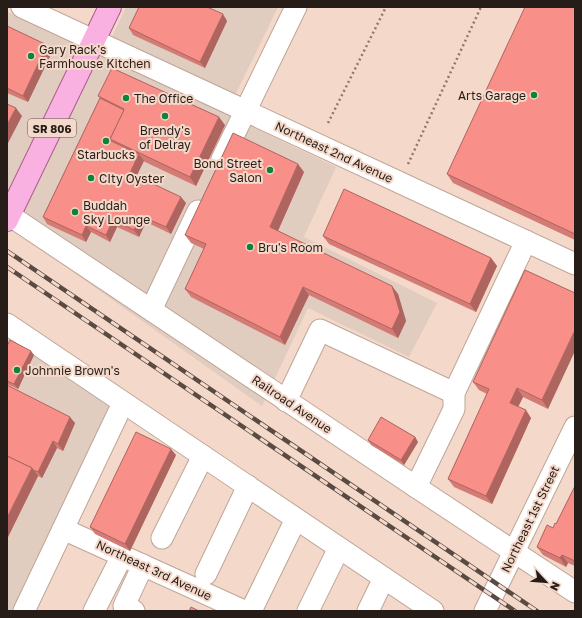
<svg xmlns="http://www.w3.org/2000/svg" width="582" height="618" font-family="'Golos Text',sans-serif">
	<rect width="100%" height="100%" fill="#f4d8c9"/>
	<g fill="#e1ccc0">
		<polygon points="126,7 278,7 226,114 336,167 304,237 437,303 409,357 308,308 262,406 7,225 7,12 103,56"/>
		<polygon points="7,315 120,386 14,611 7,611"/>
	</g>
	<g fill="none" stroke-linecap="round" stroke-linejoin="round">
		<defs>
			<g id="minor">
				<polyline points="22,7 575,264"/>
				<polyline points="222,159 296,7"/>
				<polyline points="9,215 416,487 575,592"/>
				<polyline points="151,310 198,211"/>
				<polyline points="7,324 433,611"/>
				<polyline points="286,401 320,330 454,393"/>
				<polyline points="416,487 454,409 454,393 526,241"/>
				<polyline points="63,529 244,611"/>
				<polyline points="162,538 203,456"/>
				<polyline points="206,574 248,486"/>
				<polyline points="24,611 123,403"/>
				<polyline points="94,611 122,556"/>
				<polyline points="134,611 124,606 143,565"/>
				<polyline points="251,611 296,519"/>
				<polyline points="308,611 339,548"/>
				<polyline points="368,611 384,578"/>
				<polyline points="485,611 575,427"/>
			</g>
			<polyline id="major" points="7,220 110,7"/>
		</defs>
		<use href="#minor" stroke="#bfa597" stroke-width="23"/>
		<use href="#major" stroke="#ac5b8c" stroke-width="24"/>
		<g stroke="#8c796f" stroke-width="2.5" stroke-dasharray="2 3" stroke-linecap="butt">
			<polyline points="328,123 386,7"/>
			<polyline points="408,164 481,7"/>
		</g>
		<use href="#minor" stroke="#fff" stroke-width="21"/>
		<use href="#major" stroke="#f8b1e0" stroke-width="22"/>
		<defs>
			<g id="rail">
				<polyline points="7,251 537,611"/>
				<polyline points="7,267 515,611"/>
			</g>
		</defs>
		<use href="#rail" stroke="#594a43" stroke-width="4.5"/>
		<use href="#rail" stroke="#f4d8c9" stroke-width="3" stroke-dasharray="9" stroke-linecap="butt"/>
	</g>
	<g fill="#d57b75">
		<polygon points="575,7 575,240 453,183 447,174"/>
		<polygon points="227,21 205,68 133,35 129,28"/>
		<polygon points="7,26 52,52 28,102 7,93"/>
		<polygon points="98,96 225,125 196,186 143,161 137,176 186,203 171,234 146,222 139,237 117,227 110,242 91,232 86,242 47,224 43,217 100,98"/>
		<polygon points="304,172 278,231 398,294 406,321 398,338 309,295 285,345 191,297 185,289 204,249 191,243 185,235"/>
		<polygon points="323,236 491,258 497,266 476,312 329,244"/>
		<polygon points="525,270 548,409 523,397 518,407 531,418 492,504 454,487 448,479 487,394 479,390 473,382"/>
		<polygon points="7,346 34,355 18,389 7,384"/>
		<polygon points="7,385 75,423 63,451 57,448 42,478 38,476 7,539"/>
		<polygon points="415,437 418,442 404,465 371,445 368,440"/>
		<polygon points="176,455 130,551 95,534 90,527"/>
		<polygon points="575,486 575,566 568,563 566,567 543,555 537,547 556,524"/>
	</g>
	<g fill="#ae645f">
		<polygon points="223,14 227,21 205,68 200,62"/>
		<polygon points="47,45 52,52 28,102 23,96"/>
		<polygon points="16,108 22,116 7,145 7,125"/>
		<polygon points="219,117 225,125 196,186 190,177"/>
		<polygon points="139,154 144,161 135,179 130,173"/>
		<polygon points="298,164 304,172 276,235 270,227"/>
		<polygon points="181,197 186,203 171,234 166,227"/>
		<polygon points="141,216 146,222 139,237 134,230"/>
		<polygon points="113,220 117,227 110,242 106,235"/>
		<polygon points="86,226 91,232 86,242 82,235"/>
		<polygon points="491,258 497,266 476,312 470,304"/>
		<polygon points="392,286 398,294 406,321 398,338 392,329"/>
		<polygon points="303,287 309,295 285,345 280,337"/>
		<polygon points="575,330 575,351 548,409 542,400"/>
		<polygon points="31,351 34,355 18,389 14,384"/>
		<polygon points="517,388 523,397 516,411 510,403"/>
		<polygon points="526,410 531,418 492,504 486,496"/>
		<polygon points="70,417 75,423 63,451 58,444"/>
		<polygon points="415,437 418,442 404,465 401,460"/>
		<polygon points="53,441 57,448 42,478 38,472"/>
		<polygon points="171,449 176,455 130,551 125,544"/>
		<polygon points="32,468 38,476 7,539 7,518"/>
		<polygon points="562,555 568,563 566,567 560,558"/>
	</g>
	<g fill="#f88f88" stroke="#ae645f">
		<polygon points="139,7 207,7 223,14 200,62 129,28"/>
		<polygon points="525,7 575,7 575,234 447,174"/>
		<polygon points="7,26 47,45 23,96 7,88"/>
		<polygon points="112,68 219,117 190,177 110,139 124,109 98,96"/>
		<polygon points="100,98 124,110 110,139 111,141 139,154 130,173 181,197 166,227 141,216 134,230 113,220 106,235 86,226 82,235 43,217"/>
		<polygon points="7,104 16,108 7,125"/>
		<polygon points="233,133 298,164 270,227 392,286 400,312 392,329 303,287 280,337 185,289 206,244 185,235"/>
		<polygon points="344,189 491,258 470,304 323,236"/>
		<polygon points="525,270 575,293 575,330 542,400 517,388 510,403 526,410 486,496 448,479 489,389 473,382"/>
		<polygon points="10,340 31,351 14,384 7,381 7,346"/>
		<polygon points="7,385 70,417 58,444 53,441 38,472 33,470 32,468 7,456"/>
		<polygon points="381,417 415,437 401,460 368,440"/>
		<polygon points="136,432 171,449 125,544 90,527"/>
		<polygon points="7,456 32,468 7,518"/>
		<polygon points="575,486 575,561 562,555 560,558 537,547 547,525 553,528 555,523 556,524"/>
		<polygon points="191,607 199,611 189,611"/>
	</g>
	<g fill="#108138" stroke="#f4d8c9" stroke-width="1.5">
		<circle cx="31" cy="56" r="4"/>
		<circle cx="534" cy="95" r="4"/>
		<circle cx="126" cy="98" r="4"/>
		<circle cx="165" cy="116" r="4"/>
		<circle cx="106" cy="141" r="4"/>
		<circle cx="270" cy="170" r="4"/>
		<circle cx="91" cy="178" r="4"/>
		<circle cx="75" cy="212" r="4"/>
		<circle cx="250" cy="247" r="4"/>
		<circle cx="17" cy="370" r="4"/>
	</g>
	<g text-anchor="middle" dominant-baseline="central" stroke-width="4" stroke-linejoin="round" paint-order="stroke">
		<rect fill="#f4d8c9" stroke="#64554d" stroke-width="1" x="28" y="119" width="48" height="18" rx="3"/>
		<g font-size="11" font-weight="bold" fill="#271d18">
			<text x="52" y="128">SR 806</text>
		</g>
		<g font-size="12" fill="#271d18" stroke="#f4d8c9" text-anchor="start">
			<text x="39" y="49">Gary Rack's<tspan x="39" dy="14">Farmhouse Kitchen</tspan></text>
			<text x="526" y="95" text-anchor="end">Arts Garage</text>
			<text x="134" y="98">The Office</text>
			<text x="165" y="130" text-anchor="middle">Brendy's<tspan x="165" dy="14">of Delray</tspan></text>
			<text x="106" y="154" text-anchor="middle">Starbucks</text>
			<text x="262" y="163" text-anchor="end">Bond Street<tspan x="262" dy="14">Salon</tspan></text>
			<text x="99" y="178">CIty Oyster</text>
			<text x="83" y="205">Buddah<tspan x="83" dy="14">Sky Lounge</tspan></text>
			<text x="258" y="247">Bru's Room</text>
			<text x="25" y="370">Johnnie Brown's</text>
		</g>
		<g font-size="12" fill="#271d18" stroke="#f4d8c9">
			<text transform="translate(334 152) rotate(25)">Northeast 2nd Avenue</text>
			<text transform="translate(292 404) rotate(34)">Railroad Avenue</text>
			<text transform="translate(530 519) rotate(-64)">Northeast 1st Street</text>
			<text transform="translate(154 570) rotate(25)">Northeast 3rd Avenue</text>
		</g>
	</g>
	<rect width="582" height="618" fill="none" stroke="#271d18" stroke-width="16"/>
	<g transform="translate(546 582) rotate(116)" stroke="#f4d8c9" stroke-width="3" paint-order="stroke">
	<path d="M0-3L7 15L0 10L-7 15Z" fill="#271d18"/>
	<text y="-6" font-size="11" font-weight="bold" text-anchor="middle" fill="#271d18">N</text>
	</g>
</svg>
